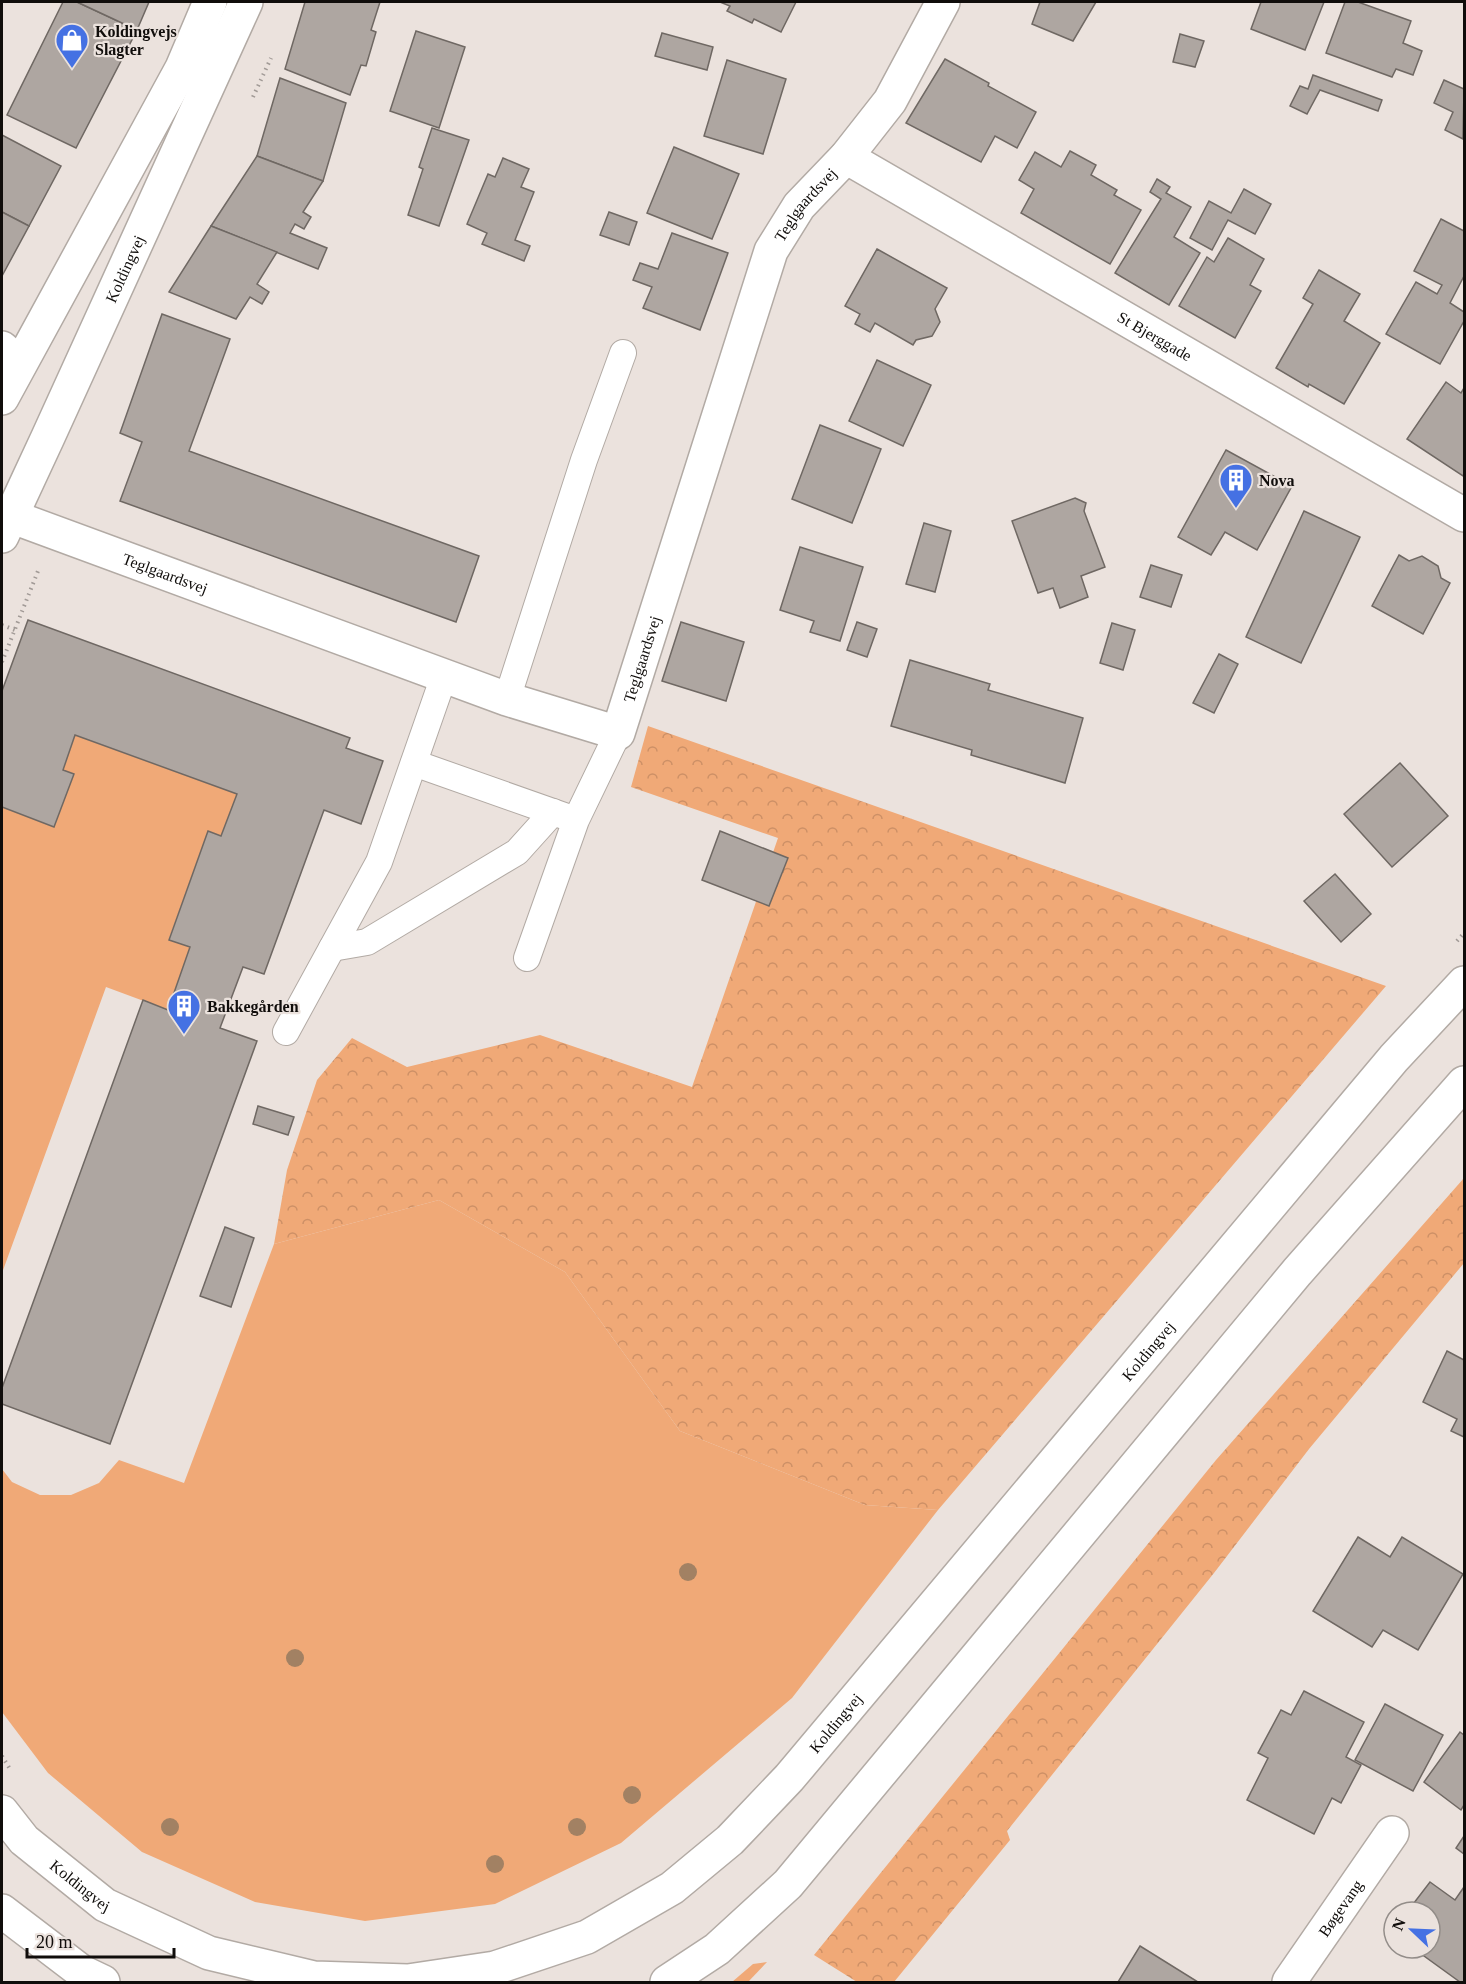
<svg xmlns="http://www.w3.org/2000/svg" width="1466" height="1984" font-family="Georgia,serif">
	<defs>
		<pattern id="forest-crowns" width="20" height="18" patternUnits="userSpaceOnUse" patternTransform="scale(1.5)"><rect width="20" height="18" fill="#f0a977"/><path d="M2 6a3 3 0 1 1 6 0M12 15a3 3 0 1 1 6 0" fill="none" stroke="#cd9066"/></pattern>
	</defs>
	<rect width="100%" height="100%" fill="#ebe2dd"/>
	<g fill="#f0a977">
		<polygon points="75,735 237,794 221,836 208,831 169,939 190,947 168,1010 106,987 2,1273 2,807 54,826 74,774 63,770"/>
		<polygon points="439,1200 565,1272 680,1431 865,1505 938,1510 792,1698 621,1843 495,1904 365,1921 255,1902 142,1852 48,1773 2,1712 2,1469 12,1482 40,1495 71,1495 99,1483 119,1460 184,1483 274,1244"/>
		<polygon points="767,1962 748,1982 732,1982 753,1964"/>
	</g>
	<g fill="url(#forest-crowns)">
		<polygon points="648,726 1386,986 938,1510 865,1505 680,1431 565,1272 439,1200 274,1244 287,1170 317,1080 352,1038 407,1067 540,1035 692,1087 778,838 631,787"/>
		<polygon points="1464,1178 1464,1263 1309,1449 1214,1573 1007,1831 1010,1840 894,1982 857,1982 814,1955 1216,1460"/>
	</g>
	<g fill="#aea6a1" stroke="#6f6863" stroke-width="1.5">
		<polygon points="63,2 77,2 137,30 76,148 7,115"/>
		<polygon points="77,2 149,2 137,30"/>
		<polygon points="305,2 380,2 371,30 376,32 366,66 361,65 350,95 285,69"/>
		<polygon points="720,2 796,2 781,32 754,19 752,23 727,11 730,6"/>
		<polygon points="1040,2 1096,2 1073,41 1032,24"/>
		<polygon points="1261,2 1324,2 1305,50 1251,29"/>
		<polygon points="1345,2 1358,2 1411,21 1403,43 1422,51 1413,75 1396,69 1392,77 1326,53"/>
		<polygon points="416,31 465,47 439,128 390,111"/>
		<polygon points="662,33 713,47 707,70 655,56"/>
		<polygon points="1180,34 1204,41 1195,67 1173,62"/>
		<polygon points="945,59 989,83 988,86 1036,112 1017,148 995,136 981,162 906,123"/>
		<polygon points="727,60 786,79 763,154 704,136"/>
		<polygon points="1313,75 1382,100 1378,111 1320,90 1307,114 1290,106 1300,86 1308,89"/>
		<polygon points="280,78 346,103 323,181 257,156"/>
		<polygon points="1444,80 1464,89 1463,139 1445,130 1453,112 1434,103"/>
		<polygon points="432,128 469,140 439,226 408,215 423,169 419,167"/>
		<polygon points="2,135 61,166 29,226 2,212"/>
		<polygon points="674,147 739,174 712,239 647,213"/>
		<polygon points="1070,151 1096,165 1091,175 1117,190 1114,195 1141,210 1110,264 1021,213 1034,189 1019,180 1035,152 1061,167"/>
		<polygon points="257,156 323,181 303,212 311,217 304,229 295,224 290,233 327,248 318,269 211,226"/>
		<polygon points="503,158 529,169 521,187 534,192 515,240 530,246 524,261 482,244 487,233 467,224 488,174 495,177"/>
		<polygon points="1157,179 1170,187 1166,193 1191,207 1174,237 1200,253 1169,305 1115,273 1161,199 1150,192"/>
		<polygon points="1244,189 1271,204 1255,234 1228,220 1212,250 1190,238 1209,201 1231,213"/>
		<polygon points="2,212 29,226 2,276"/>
		<polygon points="609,212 637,222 629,245 600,235"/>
		<polygon points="1441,219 1464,231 1464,276 1450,303 1464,312 1464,321 1440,364 1386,334 1416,282 1437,294 1442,285 1414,271"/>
		<polygon points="211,226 277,252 257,284 269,292 262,304 250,297 236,319 169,292"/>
		<polygon points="672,233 728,253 700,330 643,308 652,287 633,280 640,263 658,269"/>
		<polygon points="1228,238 1264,259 1250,285 1261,291 1235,338 1179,306 1207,257 1214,262"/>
		<polygon points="877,249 947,288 935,309 940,322 932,336 916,340 913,345 875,323 870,332 855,324 860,314 845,306"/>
		<polygon points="1319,270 1360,294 1344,321 1380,343 1344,404 1309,384 1308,387 1276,368 1313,304 1303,298"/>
		<polygon points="162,314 230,339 189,451 479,556 456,622 120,501 142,442 120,433"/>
		<polygon points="877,360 931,385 903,446 849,421"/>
		<polygon points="1446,382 1461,393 1464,388 1464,474 1463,476 1407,439"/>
		<polygon points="820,425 881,449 852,523 792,499"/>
		<polygon points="1226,450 1292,486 1257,550 1225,532 1211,555 1178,537"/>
		<polygon points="1075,498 1086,503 1084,511 1105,567 1081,576 1088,597 1060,608 1053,588 1038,593 1012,521"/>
		<polygon points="1304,511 1360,537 1301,663 1246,637"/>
		<polygon points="924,523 951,531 935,592 906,584"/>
		<polygon points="800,547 863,567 840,641 810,632 814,621 780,610"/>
		<polygon points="1399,555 1409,561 1422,556 1438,566 1441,578 1450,583 1423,634 1372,606"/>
		<polygon points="1151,565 1182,575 1171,607 1140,597"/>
		<polygon points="28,620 350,738 346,748 383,761 361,824 324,810 264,974 243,967 220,1028 257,1041 110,1444 2,1404 2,1388 143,1000 168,1010 190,947 169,940 208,831 221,836 237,794 75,735 63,770 74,774 54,827 2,807 2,691"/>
		<polygon points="681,622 744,642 726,701 662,681"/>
		<polygon points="857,622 877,629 867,657 847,650"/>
		<polygon points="1112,623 1135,630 1123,670 1100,663"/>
		<polygon points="1219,654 1238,664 1214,713 1193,703"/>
		<polygon points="910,660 990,684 988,690 1083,718 1065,783 971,755 972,750 891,726"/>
		<polygon points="1400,763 1448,816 1392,867 1344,814"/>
		<polygon points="720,831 788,858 769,906 702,880"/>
		<polygon points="1335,874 1371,914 1341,942 1304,901"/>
		<polygon points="258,1106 294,1117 288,1135 253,1124"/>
		<polygon points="225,1227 254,1238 231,1307 200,1296"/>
		<polygon points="1447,1351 1464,1360 1464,1437 1451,1431 1457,1419 1423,1402"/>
		<polygon points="1358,1537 1390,1557 1402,1537 1463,1574 1418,1650 1383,1630 1372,1647 1313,1611"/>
		<polygon points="1304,1691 1364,1722 1346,1757 1361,1765 1341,1803 1332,1798 1314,1834 1247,1800 1268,1758 1258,1753 1281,1710 1291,1715"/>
		<polygon points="1385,1704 1443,1735 1413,1791 1355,1760"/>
		<polygon points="1460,1732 1464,1735 1464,1805 1461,1810 1424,1782"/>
		<polygon points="1464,1836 1464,1854 1456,1848"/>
		<polygon points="1430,1882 1455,1900 1464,1887 1464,1982 1460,1982 1413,1948 1430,1948 1430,1912 1407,1912"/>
		<polygon points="1140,1946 1198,1982 1118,1982"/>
	</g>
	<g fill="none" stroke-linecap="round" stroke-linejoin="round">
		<defs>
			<g id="lane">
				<polyline points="507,699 584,460 623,353"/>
				<polyline points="414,763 567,817"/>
				<polyline points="332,948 367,942 517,852 553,812"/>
				<polyline points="527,958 576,820 618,733"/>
				<polyline points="286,1032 379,862 444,676"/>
			</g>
			<g id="street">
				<path id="s1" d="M846 157 1464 515"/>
				<polyline points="2,348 19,363 2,373"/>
				<path id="s2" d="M2 513 507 699 618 733 771 251 799 206 846 157 890 101 943 2"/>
				<path id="s3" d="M1289 1982 1392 1833"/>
			</g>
			<g id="secondary">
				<polyline points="2,398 182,68 210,2"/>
				<path id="s4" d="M2 536 48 437 246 2"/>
				<path id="s5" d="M2 1812 24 1840 105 1905 209 1953 314 1978 408 1981 495 1968 587 1937 672 1888 730 1840 789 1778 1394 1058 1464 983"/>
				<polyline points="2,1911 82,1972 103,1982"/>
				<polyline points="667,1982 717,1949 788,1884 1297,1272 1464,1083"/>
			</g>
		</defs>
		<use href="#lane" stroke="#b2aaa4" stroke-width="28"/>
		<use href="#street" stroke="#b2aaa4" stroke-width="36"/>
		<use href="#secondary" stroke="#b2aaa4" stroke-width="36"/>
		<g stroke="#a19a96" stroke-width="4" stroke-dasharray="1.5 4.5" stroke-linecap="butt">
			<polyline points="253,97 271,58"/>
			<polyline points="2,625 15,630"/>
			<polyline points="2,662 38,571"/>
			<polyline points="1457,941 1464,933"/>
			<polyline points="2,1756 10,1769"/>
		</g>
		<use href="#lane" stroke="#fff" stroke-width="26"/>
		<use href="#street" stroke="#fff" stroke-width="33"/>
		<use href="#secondary" stroke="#fff" stroke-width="33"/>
	</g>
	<g fill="#a28163">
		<circle cx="688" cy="1572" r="9"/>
		<circle cx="295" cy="1658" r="9"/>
		<circle cx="632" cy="1795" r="9"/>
		<circle cx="170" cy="1827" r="9"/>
		<circle cx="577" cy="1827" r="9"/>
		<circle cx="495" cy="1864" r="9"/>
	</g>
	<defs>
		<symbol id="shop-pin" viewBox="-11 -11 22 30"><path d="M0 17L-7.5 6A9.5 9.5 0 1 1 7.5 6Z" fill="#4571e3" stroke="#ebe2dd"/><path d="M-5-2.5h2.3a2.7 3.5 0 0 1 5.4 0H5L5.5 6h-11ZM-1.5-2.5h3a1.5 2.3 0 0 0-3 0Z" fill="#fff"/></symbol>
		<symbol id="building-pin" viewBox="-11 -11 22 30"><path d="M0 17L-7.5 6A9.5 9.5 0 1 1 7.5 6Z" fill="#4571e3" stroke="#ebe2dd"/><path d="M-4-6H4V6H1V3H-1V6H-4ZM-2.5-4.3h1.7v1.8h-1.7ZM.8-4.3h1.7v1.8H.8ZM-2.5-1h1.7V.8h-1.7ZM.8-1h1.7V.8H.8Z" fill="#fff"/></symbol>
	</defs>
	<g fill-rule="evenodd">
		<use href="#shop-pin" x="53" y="21" width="38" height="52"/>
		<use href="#building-pin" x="1217" y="461" width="38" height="52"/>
		<use href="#building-pin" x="165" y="987" width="38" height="52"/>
	</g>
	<g text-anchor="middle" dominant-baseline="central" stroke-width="4.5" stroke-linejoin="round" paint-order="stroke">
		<g font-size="16" font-weight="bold" fill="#100d0b" stroke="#ebe2dd" text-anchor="start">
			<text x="95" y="31">Koldingvejs<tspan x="95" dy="18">Slagter</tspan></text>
			<text x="1259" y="480">Nova</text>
			<text x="207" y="1006">Bakkegården</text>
		</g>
		<g font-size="16" fill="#100d0b" stroke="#ebe2dd">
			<text stroke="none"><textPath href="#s2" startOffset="1218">Teglgaardsvej</textPath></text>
			<text stroke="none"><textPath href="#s4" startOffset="294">Koldingvej</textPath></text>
			<text stroke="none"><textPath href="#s1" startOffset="357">St Bjerggade</textPath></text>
			<text stroke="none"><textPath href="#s2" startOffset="174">Teglgaardsvej</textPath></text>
			<text stroke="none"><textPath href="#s2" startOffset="732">Teglgaardsvej</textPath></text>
			<text stroke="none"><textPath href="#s5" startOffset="1458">Koldingvej</textPath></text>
			<text stroke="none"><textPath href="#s5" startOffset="972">Koldingvej</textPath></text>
			<text stroke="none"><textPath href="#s5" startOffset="108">Koldingvej</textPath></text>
			<text stroke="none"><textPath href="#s3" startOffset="90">Bøgevang</textPath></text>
		</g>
	</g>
	<rect width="1466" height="1984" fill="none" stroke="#100d0b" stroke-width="6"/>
	<g transform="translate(1412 1930) rotate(293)"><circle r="28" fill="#ebe2dd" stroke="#938d89" stroke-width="1.5"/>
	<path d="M0-4.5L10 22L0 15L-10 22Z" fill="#4571e3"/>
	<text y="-9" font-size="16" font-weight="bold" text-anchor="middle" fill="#100d0b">N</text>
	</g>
	<path d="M27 1948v9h147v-9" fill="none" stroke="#100d0b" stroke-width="3"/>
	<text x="36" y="1948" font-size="18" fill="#100d0b" stroke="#ebe2dd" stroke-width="4.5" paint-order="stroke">20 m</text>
</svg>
